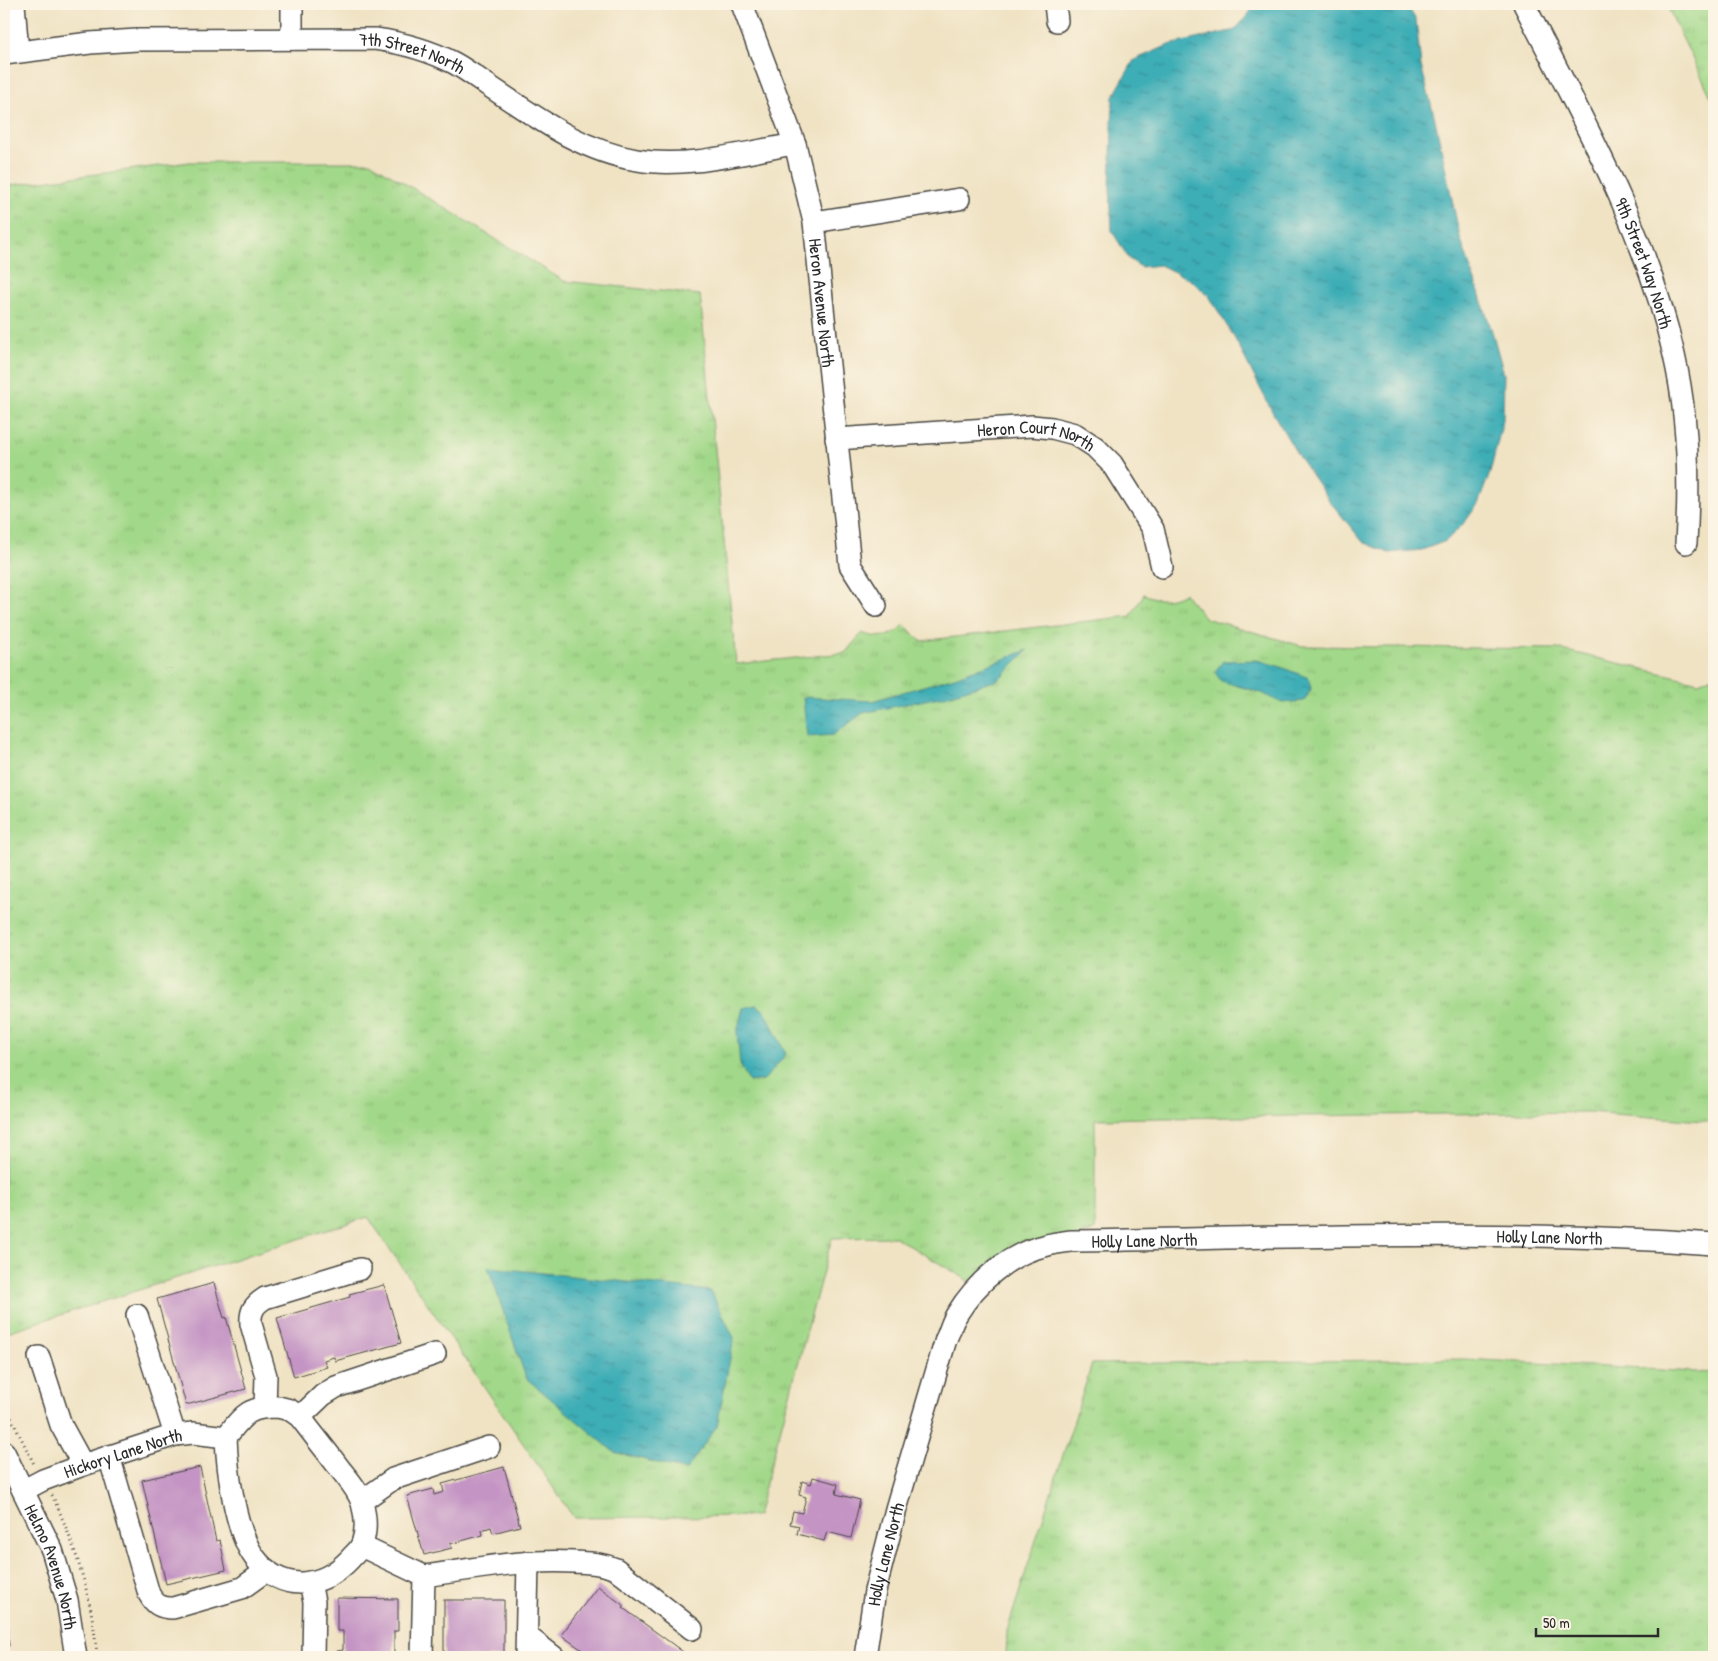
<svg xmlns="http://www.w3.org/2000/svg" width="1718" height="1661" font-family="'Patrick Hand',sans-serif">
	<defs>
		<pattern id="grass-tufts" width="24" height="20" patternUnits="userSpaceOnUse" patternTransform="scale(1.25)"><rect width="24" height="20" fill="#a2d889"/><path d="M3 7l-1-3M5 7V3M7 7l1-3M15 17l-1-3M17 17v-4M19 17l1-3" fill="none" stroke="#8cba76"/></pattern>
		<pattern id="water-ripples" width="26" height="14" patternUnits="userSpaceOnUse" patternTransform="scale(1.25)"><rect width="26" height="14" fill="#3cadb6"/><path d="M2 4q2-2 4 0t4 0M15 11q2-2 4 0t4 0" fill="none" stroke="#338d94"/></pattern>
	</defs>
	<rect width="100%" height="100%" fill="#fcf5e5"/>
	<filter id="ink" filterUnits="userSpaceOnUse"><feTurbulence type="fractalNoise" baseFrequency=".02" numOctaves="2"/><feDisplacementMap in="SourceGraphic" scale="10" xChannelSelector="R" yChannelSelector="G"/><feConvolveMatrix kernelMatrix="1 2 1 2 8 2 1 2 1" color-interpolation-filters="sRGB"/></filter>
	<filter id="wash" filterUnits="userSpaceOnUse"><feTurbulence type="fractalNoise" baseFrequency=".0096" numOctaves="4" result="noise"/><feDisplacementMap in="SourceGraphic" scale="20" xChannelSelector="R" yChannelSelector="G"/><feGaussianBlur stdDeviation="1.12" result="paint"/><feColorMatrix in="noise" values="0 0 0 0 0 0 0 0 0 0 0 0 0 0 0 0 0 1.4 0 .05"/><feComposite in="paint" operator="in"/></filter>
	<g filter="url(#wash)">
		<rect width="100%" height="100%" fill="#f0e3c4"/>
		<g fill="url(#grass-tufts)" stroke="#66825a">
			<polygon points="1666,4 1714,4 1714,103"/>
			<path d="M190 162H370L564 281 700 295 736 664 845 653 862 633C877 639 893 638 904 625L921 641 1131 616 1144 594C1158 601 1170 601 1184 593L1205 618 1302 646 1558 649 1699 682 1714 675V1122L1589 1112 1095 1119V1230L969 1281 895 1237 832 1238 757 1516 574 1518 368 1217 4 1333V186Z"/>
			<polygon points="1464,1359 1714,1373 1714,1657 1006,1657 1007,1631 1092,1364"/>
		</g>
		<g fill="url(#water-ripples)" stroke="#346c70">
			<polygon points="1252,4 1406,4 1416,20 1421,66 1435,119 1460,237 1492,331 1504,374 1503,420 1490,473 1478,504 1465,522 1446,541 1422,550 1389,553 1363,542 1331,503 1299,457 1274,415 1235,339 1209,296 1191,280 1160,265 1141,267 1129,259 1112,231 1110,187 1113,97 1134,60 1169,45 1235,30 1251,11"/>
			<polygon points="1028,650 998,680 944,696 863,713 833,735 807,737 803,697 872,701 955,677"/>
			<polygon points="1257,660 1278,666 1309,678 1311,689 1304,701 1282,703 1262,693 1221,681 1215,672 1223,661"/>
			<polygon points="756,1005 765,1011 786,1054 764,1080 749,1082 740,1064 737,1032 743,1008"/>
			<polygon points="488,1267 711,1291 734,1338 717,1426 686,1470 614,1452 526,1378"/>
		</g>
		<g id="blocks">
			<g fill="#c494c4">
				<polygon points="214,1283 224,1318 226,1317 246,1389 186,1405 157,1299"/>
				<polygon points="384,1285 401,1343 335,1361 334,1357 324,1360 327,1367 294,1377 277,1318 350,1297 349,1294"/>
				<polygon points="200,1467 216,1541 220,1540 226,1570 166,1584 142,1480"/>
				<polygon points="504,1467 520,1526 493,1533 491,1527 482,1530 483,1535 450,1544 452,1548 424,1555 407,1496 433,1489 434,1495 444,1492 442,1484"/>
				<polygon points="813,1477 838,1484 836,1494 860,1500 851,1538 827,1532 824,1541 797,1534 799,1526 790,1524 793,1511 802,1513 806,1497 799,1495 802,1481 811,1484"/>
				<polygon points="598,1586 624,1606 623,1608 686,1654 683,1657 592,1657 561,1635"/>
				<polygon points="337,1598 398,1599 398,1631 394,1631 394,1657 337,1657 337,1651 343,1650 343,1631 337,1631"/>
				<rect x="444" y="1600" width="60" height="57"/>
				<polygon points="4,1630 7,1630 9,1646 4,1646"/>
			</g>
		</g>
	</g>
	<g filter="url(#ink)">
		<use href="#blocks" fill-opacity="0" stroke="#494742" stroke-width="1"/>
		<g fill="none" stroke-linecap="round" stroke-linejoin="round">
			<defs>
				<g id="minor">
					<polyline points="14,4 18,52"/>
					<path id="s1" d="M742 4 795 144 814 222 850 565 876 606"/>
					<polyline points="1055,4 1057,21"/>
					<path id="s2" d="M1524 4C1581 117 1646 230 1674 355 1688 416 1690 481 1686 543"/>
					<polyline points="292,39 292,4"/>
					<path id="s3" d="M4 54 90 43 137 40 375 39C403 43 429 50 454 63 465 69 476 77 486 84 533 115 580 151 637 160 688 169 745 152 795 144"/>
					<polyline points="814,222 959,199"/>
					<path id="s4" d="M836 439 1032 426 1052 428 1075 434 1095 447 1112 464 1153 529 1162 567"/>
					<polyline points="137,1315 175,1435"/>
					<polyline points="39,1357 61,1425 83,1465"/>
					<path d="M265 1407 266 1376 251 1324C250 1311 254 1305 265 1298L360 1269"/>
					<path d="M278 1407 290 1410 300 1417C312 1433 325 1449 337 1465 346 1477 358 1489 362 1503 366 1517 367 1530 362 1544 360 1550 354 1554 350 1559 322 1589 281 1593 255 1558 235 1532 227 1469 226 1437 244 1414 248 1407 278 1407Z"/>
					<polyline points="300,1417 323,1395 336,1387 435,1354"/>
					<path id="s5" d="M4 1452 52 1550 67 1600 76 1657"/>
					<path d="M109 1456 149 1594C155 1605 161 1608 173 1608L242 1588 267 1570"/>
					<path id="s6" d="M24 1490 43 1480 83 1465 175 1435 193 1433 226 1437"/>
					<polyline points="362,1501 393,1479 489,1447"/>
					<polyline points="361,1546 424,1576 422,1657"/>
					<path d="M424 1576C474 1569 523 1559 574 1562 590 1563 601 1563 616 1569L692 1629"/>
					<polyline points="310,1582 314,1602 313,1657"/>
					<polyline points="527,1636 554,1657"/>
					<polyline points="526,1657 528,1562"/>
					<path id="s7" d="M865 1657 875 1591 896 1509 946 1339C950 1331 952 1321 957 1314 976 1283 1008 1254 1044 1246 1053 1243 1062 1242 1071 1241 1285 1238 1500 1228 1714 1244"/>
				</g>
			</defs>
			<use href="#minor" stroke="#494742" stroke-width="24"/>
			<g stroke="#494742" stroke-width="3" stroke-dasharray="1 4" stroke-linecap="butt">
				<polyline points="4,1404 35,1466"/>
				<path d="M52 1495C76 1547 93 1600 97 1657"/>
			</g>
			<use href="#minor" stroke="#fff" stroke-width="21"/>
		</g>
	</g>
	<g text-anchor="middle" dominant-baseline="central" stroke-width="5" stroke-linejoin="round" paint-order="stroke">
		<g font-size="18" fill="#2b2b2b" stroke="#fcf5e5">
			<text stroke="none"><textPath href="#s3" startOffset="411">7th Street North</textPath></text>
			<text stroke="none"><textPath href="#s2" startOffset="286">9th Street Way North</textPath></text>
			<text stroke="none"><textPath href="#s1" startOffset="311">Heron Avenue North</textPath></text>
			<text stroke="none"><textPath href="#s4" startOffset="202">Heron Court North</textPath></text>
			<text stroke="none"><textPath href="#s7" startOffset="975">Holly Lane North</textPath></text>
			<text stroke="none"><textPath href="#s7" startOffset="570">Holly Lane North</textPath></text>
			<text stroke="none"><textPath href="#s6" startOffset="106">Hickory Lane North</textPath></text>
			<text stroke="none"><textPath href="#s7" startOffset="105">Holly Lane North</textPath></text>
			<text stroke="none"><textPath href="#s5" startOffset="125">Helmo Avenue North</textPath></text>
		</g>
	</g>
	<rect width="1718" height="1661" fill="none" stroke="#fcf5e5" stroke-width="20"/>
	<path d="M1536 1628v8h122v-8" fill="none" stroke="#2b2b2b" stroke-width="2.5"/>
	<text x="1543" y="1628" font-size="15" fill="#2b2b2b" stroke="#fcf5e5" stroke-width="4" paint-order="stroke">50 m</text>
</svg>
